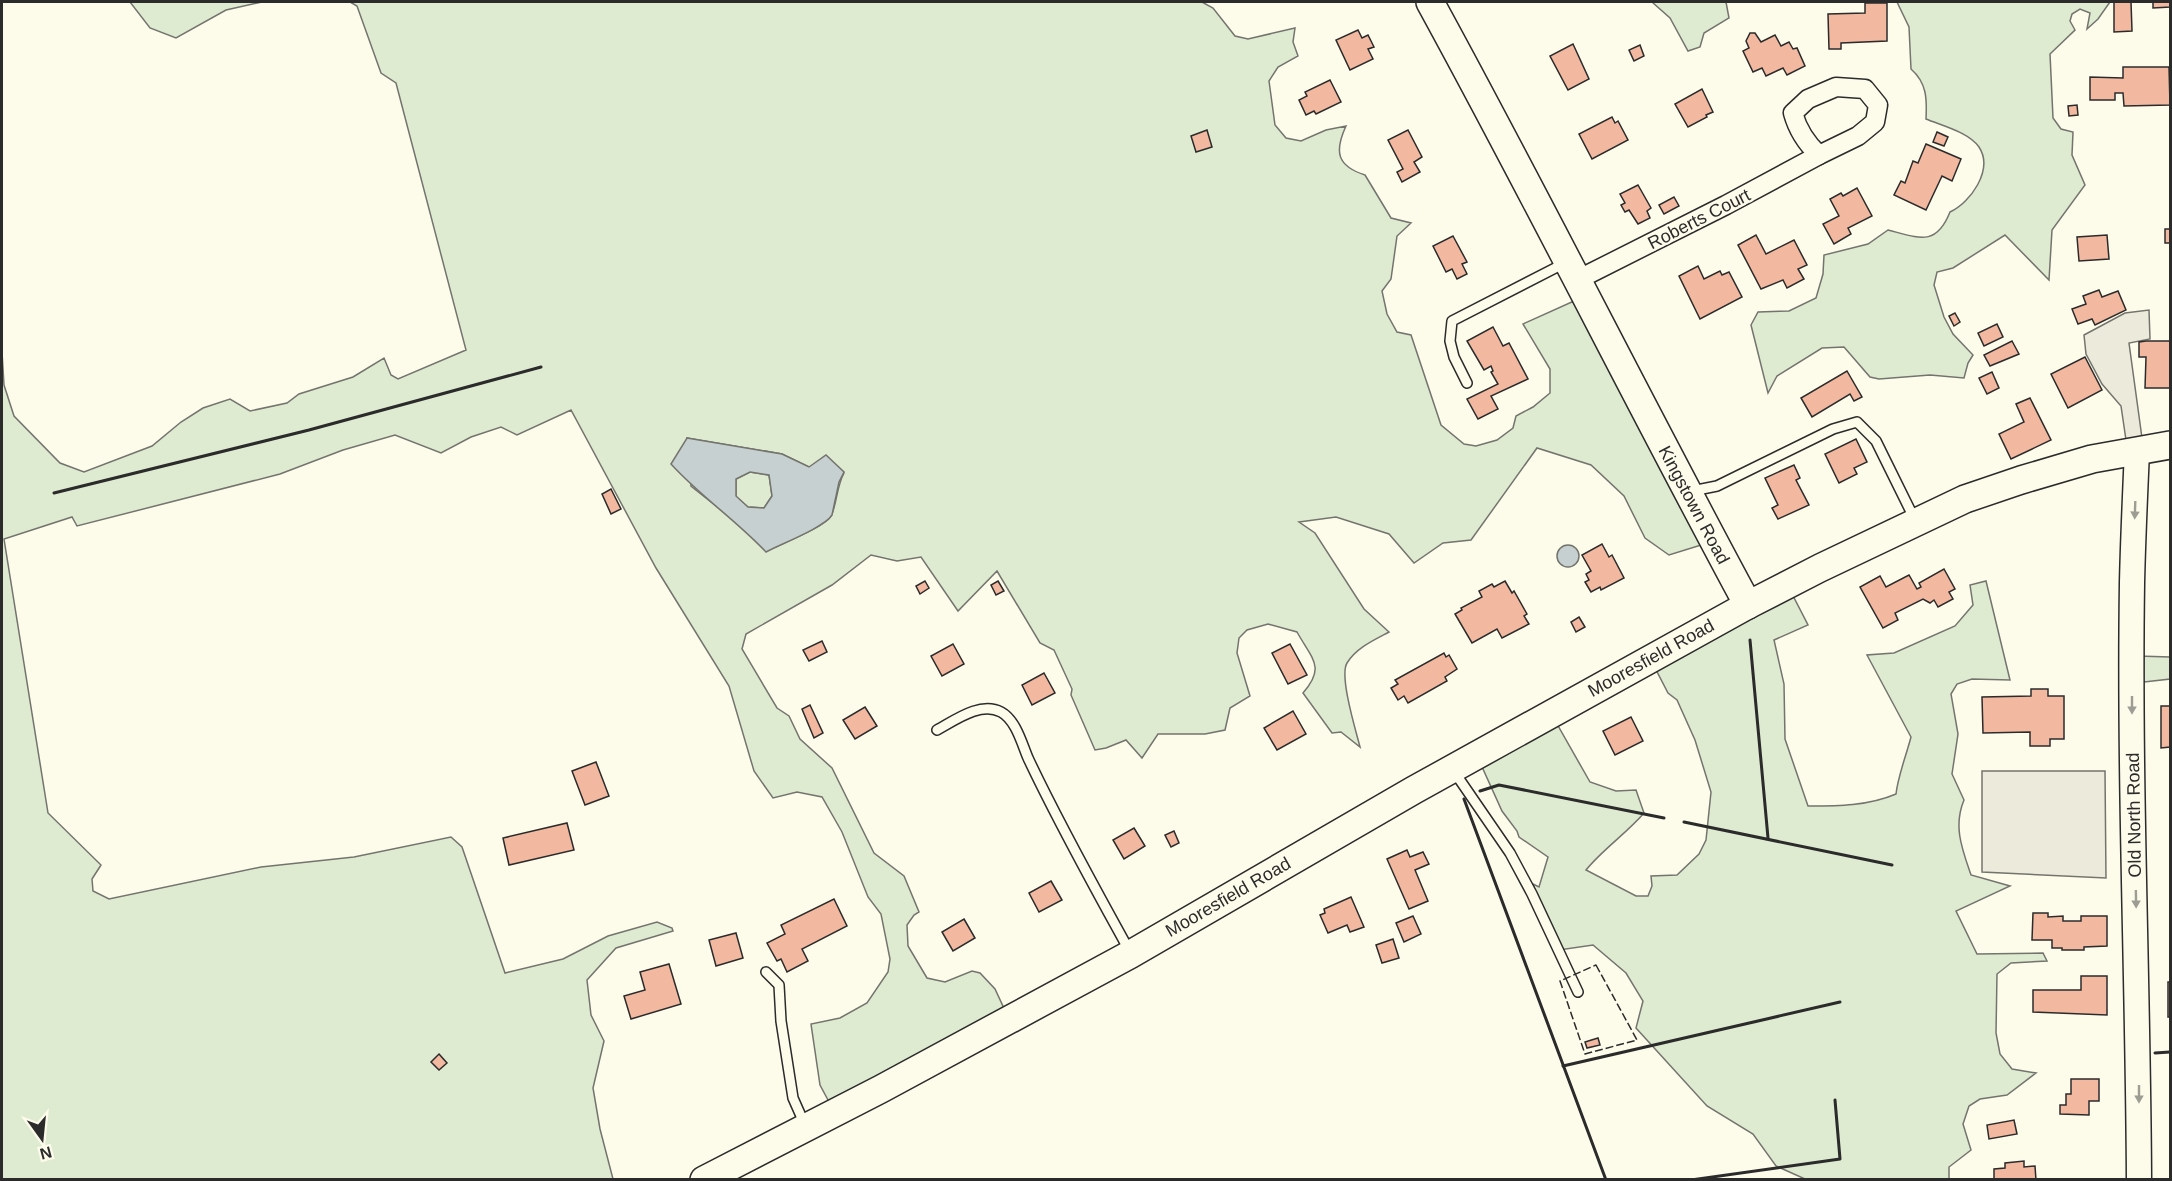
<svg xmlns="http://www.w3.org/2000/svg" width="2172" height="1181" font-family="Arial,sans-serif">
	<rect width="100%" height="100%" fill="#fdfbea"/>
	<g fill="#deebd1" stroke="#74746e" stroke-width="1.5" fill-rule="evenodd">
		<polygon points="130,2 262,2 226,10 176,38 150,28"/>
		<path d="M350 2H1202L1213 8 1235 36 1248 39 1295 28 1293 42 1298 56 1278 67 1269 81 1275 125 1286 138 1301 141 1326 130 1346 126C1334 152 1337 166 1365 175L1391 218 1411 223 1397 236 1391 279 1382 291 1387 314 1397 332 1411 335 1441 425 1464 444 1476 446 1497 440 1513 428 1516 416 1533 407 1550 393V369L1523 324 1574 301 1714 541 1669 555 1645 538 1624 496 1591 465 1537 448 1471 540 1443 543 1414 563 1389 534 1336 517 1299 522 1315 533 1364 609 1389 632C1374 640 1356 648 1347 663 1339 676 1356 731 1360 747L1341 732 1332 733 1303 693C1326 667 1312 659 1297 632L1268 624 1247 630 1239 638 1237 653 1250 696 1230 708 1225 730 1205 734H1158L1142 758 1126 740 1106 748 1095 750 1071 695 1072 689 1054 650 1040 643 997 571 958 611 921 557 897 561 871 555 832 585 746 634 742 649 777 708 789 716 800 739 832 768 874 853 904 876 919 912 914 915 907 925 908 946 927 978 945 982 972 971 980 973 995 989 1008 1017 835 1113 820 1085 811 1024 840 1018 867 1003 888 972 890 959 881 914 868 897 842 832 822 797 797 792 773 798 754 771 729 686 656 568 571 410 517 435 501 427 471 437 441 453 395 435 343 450 280 474 77 526 72 517 4 539 48 813 101 865 92 879 93 891 109 899 261 867 354 857 451 837 462 847 505 973 563 959 608 936 657 922 672 928 673 931 616 948 587 980 591 1015 604 1041 593 1088 600 1129 613 1179H2V352L4 385 14 416 60 463 84 472 152 446 181 422 203 408 230 399 250 411 287 403 299 394 353 377 384 358 391 375 398 379 466 350 396 83 381 73 357 6ZM687 438 782 454 809 467 844 473C837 486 837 501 832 514 828 526 779 545 766 551L745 529 691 486Z"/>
		<polygon points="1652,2 1726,2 1729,18 1704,33 1700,47 1688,51 1670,18"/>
		<path d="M1897 2H2110L2098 19 2087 29 2090 13 2080 9 2072 14 2070 21 2075 30 2050 54 2053 118 2061 129 2073 132 2072 155 2085 185 2052 230 2049 280 2005 235 1953 268 1937 272 1934 285 1944 317 1953 334 1973 355 1968 363 1964 378 1930 375 1879 379 1870 377 1844 347 1822 348 1777 376 1768 393 1751 325 1758 312 1789 311 1816 298 1823 274 1824 255 1868 244 1888 230C1919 238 1936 247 1950 212 1970 203 1994 170 1979 147 1968 132 1943 126 1926 119 1927 99 1927 83 1911 69L1909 27Z"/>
		<polygon points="750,472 769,475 772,496 764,508 748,507 736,497 736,479"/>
		<path d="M1986 581 2010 680 1972 679 1957 684 1951 694 1958 734 1952 774 1964 800C1953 826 1962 849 1971 875L2010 886 1956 911 1977 954 2043 953 2047 961 2011 963 1997 974 1996 1033 2000 1054 2012 1069 2036 1073 2007 1095 1980 1099 1969 1106 1963 1124 1971 1150 1949 1167V1179H1805L1776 1166 1753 1134 1707 1106 1636 1028 1643 1001 1626 973 1593 945 1559 950 1548 934 1533 884 1539 887 1548 857 1519 837 1517 831 1502 811 1478 758 1553 717 1590 782 1616 791 1636 790 1644 813C1627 833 1603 849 1586 870L1636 896H1648L1652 886 1651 876 1677 875 1699 854 1706 840 1711 792 1695 740 1677 700 1668 693 1652 662 1790 590 1808 625 1774 640 1784 684 1785 739 1808 806C1838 806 1868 806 1896 794 1898 776 1906 756 1911 737L1867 655 1894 653 1955 626 1973 605 1970 585Z"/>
		<polygon points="2137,656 2170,657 2170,679 2144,682 2140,680"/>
	</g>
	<g fill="#eceadb" stroke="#74746e" stroke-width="1.5">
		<polygon points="2149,310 2150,339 2129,343 2142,438 2126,440 2121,406 2102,384 2086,354 2084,335 2125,313"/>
		<polygon points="1982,771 2105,771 2106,878 1982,872"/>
	</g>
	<g fill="#c7d0d0" stroke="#74746e" stroke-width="1.5" fill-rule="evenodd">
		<path d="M687 438 782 454 809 467 826 455 844 472 839 482 832 515C825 527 781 544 766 552 736 520 700 496 671 464ZM750 472 769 475 772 496 764 508 748 507 736 496V479Z"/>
		<circle cx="1568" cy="556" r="11"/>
	</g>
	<g fill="#f2b8a0" stroke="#2b2b2b" stroke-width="1.5">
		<polygon points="2114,2 2131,2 2132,31 2114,32"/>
		<polygon points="2153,2 2170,2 2170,7 2153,8"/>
		<polygon points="1865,3 1887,3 1887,41 1841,43 1841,49 1829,49 1828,14 1865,13"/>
		<polygon points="1358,30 1362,38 1368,35 1374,47 1368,49 1373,59 1350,70 1336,40"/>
		<polygon points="1750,33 1755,33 1761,42 1775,35 1781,46 1789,42 1793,49 1797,48 1805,66 1787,75 1783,68 1766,76 1762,68 1753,72 1743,51 1749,48 1746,41"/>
		<polygon points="1573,44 1589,79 1568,90 1550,56"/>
		<polygon points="1640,45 1644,56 1634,61 1629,50"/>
		<polygon points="2123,67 2169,67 2170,105 2124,106 2123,93 2115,93 2115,100 2090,100 2090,77 2123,78"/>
		<polygon points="1330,80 1341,102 1316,114 1314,111 1306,115 1299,100 1307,96 1305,92"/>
		<polygon points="1702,89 1713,112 1706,115 1707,117 1688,127 1675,104"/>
		<polygon points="2077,105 2078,115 2069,116 2068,106"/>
		<polygon points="1612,117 1615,123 1618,121 1628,140 1592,159 1579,134"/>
		<polygon points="1207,130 1212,147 1196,152 1191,136"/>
		<polygon points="1408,130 1422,157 1414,162 1420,172 1402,182 1397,172 1403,169 1388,140"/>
		<polygon points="1937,132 1948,137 1944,146 1933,142"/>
		<polygon points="1926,144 1961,159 1952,181 1942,176 1926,210 1894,195 1901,181 1905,183 1913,161 1918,163"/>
		<polygon points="1638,185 1651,208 1647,211 1650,218 1638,224 1629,210 1625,212 1621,205 1625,203 1620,194"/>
		<polygon points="1857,188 1872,216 1848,228 1851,234 1834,244 1823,224 1839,216 1830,199 1841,193 1843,196"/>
		<polygon points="1674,197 1679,206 1664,214 1659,205"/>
		<rect x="2165" y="229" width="5" height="14"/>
		<polygon points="1756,235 1766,254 1794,240 1807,265 1798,269 1804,279 1787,288 1783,280 1761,289 1738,245"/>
		<polygon points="2107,235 2109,259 2079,261 2077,237"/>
		<polygon points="1453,236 1467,262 1462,264 1467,274 1457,279 1452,269 1446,272 1433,246"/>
		<polygon points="1698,266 1704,279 1720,271 1722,275 1729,272 1742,297 1700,319 1679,276"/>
		<polygon points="2099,290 2102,297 2118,291 2126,310 2095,325 2092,319 2078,324 2072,309 2086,304 2083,296"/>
		<polygon points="1955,313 1960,322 1954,326 1949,316"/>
		<polygon points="1997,324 2003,337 1984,346 1978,333"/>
		<polygon points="1493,327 1503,346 1509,343 1528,379 1491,396 1498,409 1478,419 1467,399 1498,384 1491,372 1493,371 1491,366 1484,370 1467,341"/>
		<polygon points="2012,341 2019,354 1990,366 1984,355"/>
		<polygon points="2146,341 2170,341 2170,388 2145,388 2146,357 2139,357 2139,342"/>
		<polygon points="2085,357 2102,390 2068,408 2051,374"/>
		<polygon points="1847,371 1862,397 1854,401 1850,394 1812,417 1801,398"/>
		<polygon points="1992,372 1999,388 1987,394 1979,378"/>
		<polygon points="2030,398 2051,440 2011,459 1999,434 2024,422 2016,404"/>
		<polygon points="1856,439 1867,462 1854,468 1857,474 1839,483 1825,454"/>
		<polygon points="1794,465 1800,478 1796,480 1809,505 1778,519 1772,508 1778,505 1765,478"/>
		<polygon points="611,489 621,509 611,514 602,494"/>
		<polygon points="1602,544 1609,557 1612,555 1624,578 1601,590 1600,587 1591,592 1585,582 1589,580 1586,574 1591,571 1582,555"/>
		<polygon points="1944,569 1955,589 1949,592 1953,599 1938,607 1934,600 1930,603 1923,599 1895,613 1898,620 1883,628 1860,587 1880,576 1886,587 1909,575 1917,589 1921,587 1919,583"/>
		<polygon points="925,581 929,588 920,594 916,586"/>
		<polygon points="998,581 1004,591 996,595 991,585"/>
		<polygon points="1505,581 1512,593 1514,591 1527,614 1524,616 1529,624 1502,638 1497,629 1472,643 1455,614 1462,610 1461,608 1482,597 1479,591 1492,584 1494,587"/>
		<polygon points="1579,617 1585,627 1576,632 1571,622"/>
		<polygon points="822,641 827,652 809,661 803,650"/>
		<polygon points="953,644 964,664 942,676 931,656"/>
		<polygon points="1290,644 1307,675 1288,684 1272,653"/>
		<polygon points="1444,653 1446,657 1449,655 1457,669 1445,677 1447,681 1408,703 1404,696 1398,700 1391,688 1398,684 1395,680"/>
		<polygon points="1044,673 1055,693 1032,705 1022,685"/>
		<polygon points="2031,689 2048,689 2048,696 2064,696 2064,739 2050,739 2050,746 2030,746 2030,732 1983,733 1982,697 2031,696"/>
		<polygon points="810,705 823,733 814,738 802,709"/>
		<polygon points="2161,706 2170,706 2170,747 2161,748"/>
		<polygon points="865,707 877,726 855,739 843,720"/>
		<polygon points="1293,711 1306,734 1277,750 1264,728"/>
		<polygon points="1631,717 1643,741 1615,755 1603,731"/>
		<polygon points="596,762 609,796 585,805 572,771"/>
		<polygon points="567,823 574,850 509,865 503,838"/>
		<polygon points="1134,828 1145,846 1124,859 1113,840"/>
		<polygon points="1174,831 1179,843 1171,847 1165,835"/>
		<polygon points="1407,850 1410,857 1423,852 1429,864 1415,870 1428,901 1409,909 1387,859"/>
		<polygon points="1051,881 1062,900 1039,912 1029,893"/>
		<polygon points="1351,897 1364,927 1350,932 1347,925 1328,933 1320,915 1325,913 1324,909"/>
		<polygon points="834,899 847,926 802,949 808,961 787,972 781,959 777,961 767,943 785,934 781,925"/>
		<polygon points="2033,913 2048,913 2048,917 2063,916 2063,921 2081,921 2081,916 2107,916 2107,946 2084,947 2084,950 2062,950 2062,948 2052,948 2052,940 2032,940"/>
		<polygon points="1413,916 1421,934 1404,942 1396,923"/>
		<polygon points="964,919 975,938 953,951 942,932"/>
		<polygon points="736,933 743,958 716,966 709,940"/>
		<polygon points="1393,939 1399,958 1382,963 1376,945"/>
		<polygon points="669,964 681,1004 631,1019 624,996 645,990 640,972"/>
		<polygon points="2081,976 2107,976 2107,1015 2033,1012 2033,990 2081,990"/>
		<rect x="2168" y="982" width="2" height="35"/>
		<polygon points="1598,1038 1600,1045 1587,1048 1585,1042"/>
		<polygon points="439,1054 447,1063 439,1070 431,1062"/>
		<polygon points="2071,1079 2099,1079 2099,1101 2089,1101 2089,1115 2060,1114 2060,1105 2066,1105 2066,1094 2071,1094"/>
		<polygon points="2014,1120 2017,1134 1989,1139 1987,1125"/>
		<polygon points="2024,1161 2024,1167 2035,1166 2036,1180 1994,1180 1994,1169 2005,1168 2005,1163"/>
	</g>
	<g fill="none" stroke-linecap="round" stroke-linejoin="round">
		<defs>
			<g id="lane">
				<polyline points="1467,383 1454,357 1450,341 1452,321 1565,263"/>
				<polyline points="1692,491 1717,486 1833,429 1857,422 1876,441 1915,520"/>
				<path d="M937 730C954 721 980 701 1001 712 1016 720 1022 744 1028 758 1059 824 1095 888 1130 952"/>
				<polyline points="1453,770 1510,853 1532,894 1578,992"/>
				<polyline points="766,972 779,985 781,1021 793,1098 805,1125"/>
			</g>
			<g id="street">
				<path d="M1836 87 1865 89 1878 105 1875 122 1858 136 1819 155C1806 143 1798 131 1793 113L1808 99Z"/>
				<polyline points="1577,280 1726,205 1819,155"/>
			</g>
			<path id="secondary" d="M2137 451C2135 495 2133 539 2132 583 2129 782 2138 981 2139 1180"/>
			<g id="primary">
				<path d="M1430 2C1539 201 1640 405 1748 605"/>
				<polyline points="704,1180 881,1089 1131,954 1414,790 1748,605 1820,568 1965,499 2021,480 2092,459 2170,445"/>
			</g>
		</defs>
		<use href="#lane" stroke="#2b2b2b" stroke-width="12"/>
		<use href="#street" stroke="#2b2b2b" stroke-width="21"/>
		<use href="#secondary" stroke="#2b2b2b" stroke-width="27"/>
		<use href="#primary" stroke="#2b2b2b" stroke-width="30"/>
		<use href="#lane" stroke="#fdfbea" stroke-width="9"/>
		<use href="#street" stroke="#fdfbea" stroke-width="18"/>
		<use href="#secondary" stroke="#fdfbea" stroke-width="24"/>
		<use href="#primary" stroke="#fdfbea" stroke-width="27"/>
		<polygon stroke="#2b2b2b" stroke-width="1.5" stroke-dasharray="8 3" stroke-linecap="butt" points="1596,965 1637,1040 1585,1054 1560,981"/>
		<g stroke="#2b2b2b" stroke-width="3">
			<polyline points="54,493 309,430 541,367"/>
			<polyline points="1750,640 1768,838"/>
			<polyline points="1480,791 1499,785 1664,818"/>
			<polyline points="1464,799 1606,1180"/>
			<polyline points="1684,822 1892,865"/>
			<polyline points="2155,1053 2170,1052"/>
			<polyline points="1563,1066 1840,1002"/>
			<polyline points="1691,1180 1840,1159 1835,1100"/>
		</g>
	</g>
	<defs><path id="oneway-solid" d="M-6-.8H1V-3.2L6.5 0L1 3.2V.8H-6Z" transform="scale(1.5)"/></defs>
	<g fill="#9e9d94">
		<use href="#oneway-solid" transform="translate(2135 510) rotate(92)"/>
		<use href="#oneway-solid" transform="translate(2132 705) rotate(90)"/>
		<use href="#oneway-solid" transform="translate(2136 899) rotate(89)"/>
		<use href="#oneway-solid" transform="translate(2139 1094) rotate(90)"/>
	</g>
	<g text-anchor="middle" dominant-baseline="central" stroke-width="4.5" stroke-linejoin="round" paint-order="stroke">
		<g font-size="18" fill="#2b2b2b" stroke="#fdfbea">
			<text transform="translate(1699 219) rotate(-27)">Roberts Court</text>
			<text transform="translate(1694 505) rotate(62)">Kingstown Road</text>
			<text transform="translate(1651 658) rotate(-29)">Mooresfield Road</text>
			<text transform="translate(2134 815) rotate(-91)">Old North Road</text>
			<text transform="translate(1228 897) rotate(-30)">Mooresfield Road</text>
		</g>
	</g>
	<rect width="2172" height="1181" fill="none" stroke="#2b2b2b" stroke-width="6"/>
	<g transform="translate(42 1139) rotate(165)" stroke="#fdfbea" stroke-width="4.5" paint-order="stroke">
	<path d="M0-4.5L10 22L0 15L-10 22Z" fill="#2b2b2b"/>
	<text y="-9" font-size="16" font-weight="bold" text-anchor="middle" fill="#2b2b2b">N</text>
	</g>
</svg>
